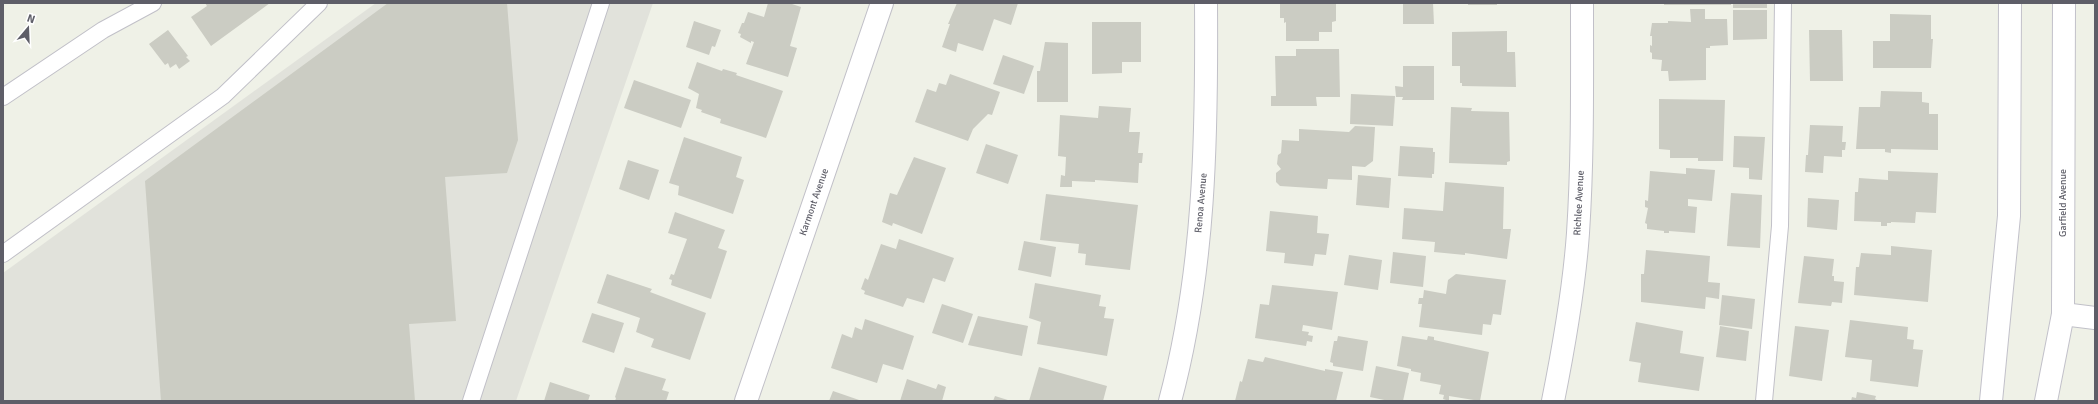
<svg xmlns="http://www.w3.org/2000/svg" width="2098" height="404" font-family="Signika,sans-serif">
	<rect width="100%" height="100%" fill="#eff1e7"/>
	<polygon fill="#e1e2db" points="376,3 653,3 516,401 3,401 3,273"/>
	<g fill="#cbccc3">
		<polygon points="205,3 270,3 211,46 191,17 207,6"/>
		<polygon points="388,3 507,3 518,140 507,173 445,177 456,321 409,324 415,401 161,401 145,181"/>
		<polygon points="768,3 789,3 801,7 790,46 797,48 788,77 746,64 754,42 751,41 751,43 740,37 741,34 738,33 742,23 744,23 748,12 764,17"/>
		<polygon points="957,3 1018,3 1011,25 994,19 983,51 958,43 956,52 942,47 950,24 948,24"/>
		<polygon points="1280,3 1336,3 1336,21 1332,22 1332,32 1319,32 1319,41 1286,41 1286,22 1284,23 1284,18 1280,18"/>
		<polygon points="1403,3 1433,3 1434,24 1403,24"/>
		<rect x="1468" y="3" width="29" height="2"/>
		<rect x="1664" y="3" width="67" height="2"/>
		<rect x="1733" y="3" width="34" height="5"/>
		<polygon points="1690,9 1705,9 1705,19 1727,19 1728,45 1710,46 1710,48 1706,48 1706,80 1669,81 1668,71 1661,71 1662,60 1652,59 1652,53 1650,52 1650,45 1652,46 1652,36 1650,36 1652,23 1668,23 1668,21 1691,22"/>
		<polygon points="1733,10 1767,10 1767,39 1733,40"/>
		<polygon points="1890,14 1931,15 1931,39 1933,39 1931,68 1873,68 1873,41 1890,41"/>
		<polygon points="694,21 721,30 715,47 712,46 709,55 686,47"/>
		<polygon points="1092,22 1141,22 1141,62 1122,62 1122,73 1092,74"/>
		<polygon points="168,30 188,56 186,57 190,61 179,69 176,64 170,68 168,63 165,65 149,44"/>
		<polygon points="1809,30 1842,30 1843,81 1810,81"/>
		<polygon points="1507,31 1507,52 1515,52 1516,87 1462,86 1462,83 1460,83 1460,66 1452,66 1452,32"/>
		<polygon points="1045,42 1068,43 1068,102 1037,102 1037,71 1040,71"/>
		<polygon points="1296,49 1339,49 1340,97 1316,97 1317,106 1271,106 1271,96 1276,96 1275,56 1296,56"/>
		<polygon points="1003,55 1034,66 1024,94 993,84"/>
		<polygon points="697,62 722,71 723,69 737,73 736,75 783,91 766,138 720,123 721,119 701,112 702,110 696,108 699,94 688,88"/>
		<polygon points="1403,66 1434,66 1434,100 1402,100 1403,97 1396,97 1395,86 1403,87"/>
		<polygon points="950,74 1000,92 992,115 988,114 973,129 968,141 915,122 927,89 936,92 939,83 946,85"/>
		<polygon points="634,80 691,100 681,128 624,108"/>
		<polygon points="1881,91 1922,92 1922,102 1929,103 1929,114 1938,114 1938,150 1891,149 1891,153 1885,152 1885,149 1856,149 1859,107 1880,107"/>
		<polygon points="1351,94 1395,96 1393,126 1350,124"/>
		<polygon points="1659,99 1725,100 1723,161 1698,161 1698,158 1670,158 1670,150 1659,149"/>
		<polygon points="1099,106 1131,108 1129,132 1140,132 1138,153 1143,153 1142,163 1139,163 1138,183 1095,180 1095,182 1072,181 1072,187 1060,187 1061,175 1065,176 1066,157 1058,156 1060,115 1098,118"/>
		<polygon points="1451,107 1472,108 1471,111 1509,112 1510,161 1507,162 1507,165 1449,163"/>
		<polygon points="1810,125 1843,126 1842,142 1846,142 1845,150 1842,150 1842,157 1824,156 1823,173 1805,172 1806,155 1808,155"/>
		<polygon points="1355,126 1375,127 1373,161 1365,167 1352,166 1352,180 1328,179 1327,189 1280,186 1276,182 1276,173 1281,169 1277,164 1278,155 1281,153 1282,140 1299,141 1299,129 1349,132"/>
		<polygon points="1734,136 1765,137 1762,180 1749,179 1749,168 1733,167"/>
		<polygon points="684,137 742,157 736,177 744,180 733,214 678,195 679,186 669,183"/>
		<polygon points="986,144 1018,155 1008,184 976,173"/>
		<polygon points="1400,146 1433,148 1433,152 1435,152 1434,174 1432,174 1432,178 1398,176"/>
		<polygon points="914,157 946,168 922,234 893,223 892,226 882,222 890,193 897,195"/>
		<polygon points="628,160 659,170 649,200 619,189"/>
		<polygon points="1686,168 1715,170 1712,201 1688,199 1688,206 1697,207 1695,233 1669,231 1669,233 1664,233 1664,231 1647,229 1647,224 1645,223 1648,208 1645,207 1645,200 1648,201 1650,171 1686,174"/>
		<polygon points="1888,171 1938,173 1936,213 1916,212 1915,223 1891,222 1891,223 1887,223 1887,226 1881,226 1881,222 1854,221 1855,192 1858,192 1859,178 1888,180"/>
		<polygon points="1358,175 1391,178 1389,208 1356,205"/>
		<polygon points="1445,182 1504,187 1503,229 1511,229 1507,259 1465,253 1465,255 1434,252 1435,242 1402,239 1404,208 1443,211"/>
		<polygon points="1731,193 1762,195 1760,248 1727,246"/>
		<polygon points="1046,194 1138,205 1130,270 1085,265 1086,254 1078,253 1079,244 1040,240"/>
		<polygon points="1808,198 1839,200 1837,230 1807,227"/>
		<polygon points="1270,211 1318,216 1317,233 1329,234 1326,255 1315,254 1313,266 1284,263 1285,253 1266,251"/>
		<polygon points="675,212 725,230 718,248 727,251 711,299 671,285 672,280 669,279 671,274 674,275 687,239 668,233"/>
		<polygon points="899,239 954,258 945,282 933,278 924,303 907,298 903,307 864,294 865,291 861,289 865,278 868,280 881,244 896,249"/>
		<polygon points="1024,241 1056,247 1051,277 1018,270"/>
		<polygon points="1891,246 1932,250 1928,302 1854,295 1856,267 1859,267 1861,253 1891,255"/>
		<polygon points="1646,250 1710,256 1708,282 1720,283 1719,299 1706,297 1705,309 1641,302 1641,274 1644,274"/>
		<polygon points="1393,252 1426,256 1423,287 1390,283"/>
		<polygon points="1349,255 1382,260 1378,290 1344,285"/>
		<polygon points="1804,256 1834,259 1832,276 1834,276 1834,281 1844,282 1842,303 1832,302 1831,306 1798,303"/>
		<polygon points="607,274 652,289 650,292 706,313 690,360 651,347 654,339 636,332 640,318 597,303"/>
		<polygon points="1456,274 1506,280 1501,315 1493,314 1491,325 1483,324 1482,335 1419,327 1422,304 1418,304 1419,298 1423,298 1424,290 1446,294 1448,280"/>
		<polygon points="1035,283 1101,295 1099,306 1106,307 1104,318 1114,319 1107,356 1037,344 1041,322 1029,318"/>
		<polygon points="1272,285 1338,292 1332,330 1303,325 1302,331 1309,332 1308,335 1313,336 1312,342 1307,341 1306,346 1255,338 1260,304 1269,305"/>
		<polygon points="1722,295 1755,299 1752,329 1719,325"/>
		<polygon points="942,304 973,314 963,343 932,333"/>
		<polygon points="592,313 624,323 614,353 582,342"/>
		<polygon points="978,316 1028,326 1022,356 968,345"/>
		<polygon points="865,319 914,336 903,370 883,364 877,383 831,368 842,334 852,338 855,327 862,330"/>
		<polygon points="1850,320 1908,327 1907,339 1914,340 1913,349 1923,350 1918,387 1870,381 1872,360 1845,357"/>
		<polygon points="1636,322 1683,331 1680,353 1704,357 1699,391 1638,382 1641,363 1629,361"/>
		<polygon points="1720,326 1749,331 1746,361 1716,357"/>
		<polygon points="1795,326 1829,330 1822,381 1789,376"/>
		<polygon points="1338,336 1368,341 1363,371 1333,366 1333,363 1330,362 1334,341 1337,341"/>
		<polygon points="1402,336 1427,340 1428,336 1434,337 1434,340 1489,352 1480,401 1449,396 1449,401 1443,399 1444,395 1439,394 1441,385 1420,381 1421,373 1411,371 1411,369 1397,366"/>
		<polygon points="1265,357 1325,371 1325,369 1343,372 1336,401 1235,401 1240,381 1242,382 1248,359 1263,362"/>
		<polygon points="1376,366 1409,373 1403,401 1389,401 1370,397"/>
		<polygon points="625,367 666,379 662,390 669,392 666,401 615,401 616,398 615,397"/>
		<polygon points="1039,367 1107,386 1103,401 1029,401"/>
		<polygon points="907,379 936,389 938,384 946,387 942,401 900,401"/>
		<polygon points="550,382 590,395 588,401 544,401"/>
		<polygon points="833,391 862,401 829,401"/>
		<polygon points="1857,392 1876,396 1875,399 1879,401 1851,401 1852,397 1856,398"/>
		<polygon points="995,396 1011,401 993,401"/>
	</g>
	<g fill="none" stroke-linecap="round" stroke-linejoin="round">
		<defs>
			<g id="service">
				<polyline points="3,97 103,30 153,3"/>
				<polyline points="3,254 223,96 319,3"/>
				<polyline points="471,401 601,3"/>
				<polyline points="1764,401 1780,226 1783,3"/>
			</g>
			<g id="minor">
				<polyline points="2063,314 2095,318"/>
				<polyline points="746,401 882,3"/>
				<path d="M1170 401C1205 271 1207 136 1206 3"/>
				<path d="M1553 401C1564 346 1574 290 1578 233 1583 157 1582 80 1582 3"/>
			</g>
			<g id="secondary">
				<polyline points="1991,401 2009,216 2010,3"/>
				<polyline points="2046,401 2063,314 2064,3"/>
			</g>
		</defs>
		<use href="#service" stroke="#c1c0c8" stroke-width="18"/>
		<use href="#minor" stroke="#c1c0c8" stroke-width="24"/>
		<use href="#secondary" stroke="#c2c1ca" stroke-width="24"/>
		<use href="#service" stroke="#fff" stroke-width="16"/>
		<use href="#minor" stroke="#fff" stroke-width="22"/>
		<use href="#secondary" stroke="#fff" stroke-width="22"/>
	</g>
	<g text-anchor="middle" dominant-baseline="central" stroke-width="3" stroke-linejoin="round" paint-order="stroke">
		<g font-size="10" fill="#5e5e68" stroke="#fff">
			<text transform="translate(814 202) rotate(-71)">Karmont Avenue</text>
			<text transform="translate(1201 203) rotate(-85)">Renoa Avenue</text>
			<text transform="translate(1579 203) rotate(-87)">Richlee Avenue</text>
			<text transform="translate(2063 203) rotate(-90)">Garfield Avenue</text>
		</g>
	</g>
	<rect width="2098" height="404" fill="none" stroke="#5e5e68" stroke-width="8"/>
	<g transform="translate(28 28) rotate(19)" stroke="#ffffff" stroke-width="3" paint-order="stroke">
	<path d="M0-3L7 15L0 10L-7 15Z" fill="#5e5e68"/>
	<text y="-6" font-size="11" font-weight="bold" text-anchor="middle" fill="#5e5e68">N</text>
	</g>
</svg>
